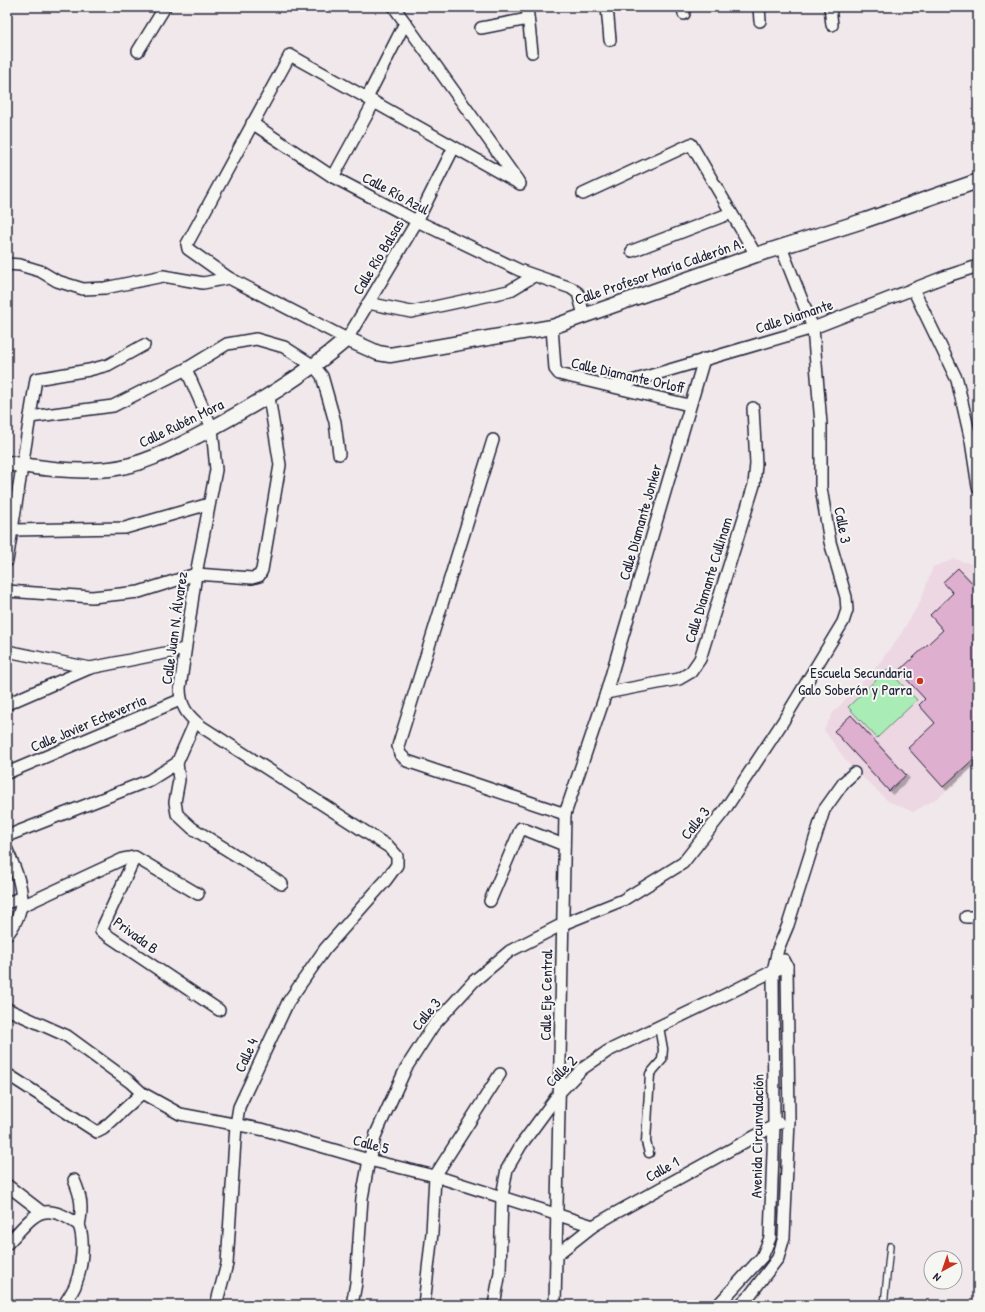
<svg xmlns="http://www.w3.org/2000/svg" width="985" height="1312" font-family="'Patrick Hand',sans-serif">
	<defs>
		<filter id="shadow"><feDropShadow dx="3.5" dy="3.5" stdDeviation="0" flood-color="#0004"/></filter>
	</defs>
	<rect width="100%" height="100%" fill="#f1e8eb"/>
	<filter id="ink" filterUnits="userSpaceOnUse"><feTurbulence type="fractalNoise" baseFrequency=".025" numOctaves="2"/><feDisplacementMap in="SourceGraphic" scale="8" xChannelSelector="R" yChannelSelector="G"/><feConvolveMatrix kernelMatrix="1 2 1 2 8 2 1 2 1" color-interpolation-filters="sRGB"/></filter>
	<g filter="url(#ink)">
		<polygon fill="#ecd7e3" points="955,559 978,566 978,763 939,797 913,812 888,801 847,762 824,730 833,713 876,667 899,637 920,602 933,567"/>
		<polygon fill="#a9ecb5" stroke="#668778" points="887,669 917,700 877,738 848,707"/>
		<g fill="#dfafd0" stroke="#22223b" filter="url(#shadow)">
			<polygon points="958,568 978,589 978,755 943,787 908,748 935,723 919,705 925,699 899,671 943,630 930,615 953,593 943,582"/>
			<polygon points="851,715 906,775 889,791 834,731"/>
		</g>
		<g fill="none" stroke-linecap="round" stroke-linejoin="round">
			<defs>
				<polyline id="service" points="884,1305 890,1246"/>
				<polyline id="pedestrian" points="649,1153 646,1142 650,1074 662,1060 663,1049 659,1027"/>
				<g id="minor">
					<polyline points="394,7 518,181"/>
					<polyline points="527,7 532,52"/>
					<polyline points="607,7 610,40"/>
					<polyline points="683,7 684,14"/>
					<polyline points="759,7 760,21"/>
					<polyline points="830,7 832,25"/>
					<polyline points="481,28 528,19"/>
					<polyline points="138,51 165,7"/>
					<polyline points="367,98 405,23"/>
					<polyline points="252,123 333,177 417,221 519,270 571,288 578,293 584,315"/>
					<polyline points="454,147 417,221 347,339 229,278 188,249 187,244 290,55 367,98 374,102 520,184"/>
					<polyline points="333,177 374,102"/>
					<polyline points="583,194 691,144 756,255"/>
					<polyline points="632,251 731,213"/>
					<polyline points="7,264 20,265 40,271 57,281 83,289 105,288 163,276 203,283 229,278"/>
					<polyline points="913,289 957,380 971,441 978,487"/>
					<polyline points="368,303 411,312 509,291 534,276"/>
					<polyline points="552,327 555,369 559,374 689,405"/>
					<path d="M186 369 212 428 216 470 196 574 180 688C180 707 188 716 202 727L389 847 397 856V865L386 880 325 949 288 1002 239 1107 236 1125 227 1264 216 1305"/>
					<polyline points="615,386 813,328 944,277 978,266"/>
					<polyline points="30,417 113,406 186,369 227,344 256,339 284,347 314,366 322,376 335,422 339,454"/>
					<polyline points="493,440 398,746 400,754 407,761 565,814"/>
					<polyline points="12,530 125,528 209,504"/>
					<polyline points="7,561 36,379 89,370 108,365 144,345"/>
					<polyline points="7,591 92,597 139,592 196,574 252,578 259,576 262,570 280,465 269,397"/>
					<polyline points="7,651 90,668 185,649"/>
					<polyline points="606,693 679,679 691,672 700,659 754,485 756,464 753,408"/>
					<polyline points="7,704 90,668"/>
					<polyline points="177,763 179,780 175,802 177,814 192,828 282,884"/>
					<polyline points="7,773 180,700"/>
					<polyline points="7,836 150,780 177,763 195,722"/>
					<path d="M7 850C21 882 31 905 7 935"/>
					<polyline points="135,857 101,931 219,1010"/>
					<polyline points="490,901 521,828 564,845"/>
					<polyline points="7,903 22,897"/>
					<polyline points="22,906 123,859 135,857 198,894"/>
					<polyline points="966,917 978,917"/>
					<polyline points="7,1009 67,1036 130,1082 142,1093 180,1114 265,1130 369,1160 435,1176 593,1226"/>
					<polyline points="7,1074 97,1132 103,1129 142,1093"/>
					<path d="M74 1180C81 1196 83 1208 79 1225"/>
					<polyline points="7,1185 42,1212"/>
					<path d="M7 1244C34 1216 41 1198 79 1225"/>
					<polyline points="555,1256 593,1226 612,1215 779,1123"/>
					<path d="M64 1305C67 1299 72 1293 75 1286 82 1269 85 1241 79 1225"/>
					<polyline points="352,1305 356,1283 362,1198 369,1160 376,1134 406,1068 433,1026 474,981 510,951 563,924 623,900 683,863 724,811 782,723 843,622 847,610 846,597 830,542 821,488 821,424 813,328 781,247"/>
					<polyline points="424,1305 432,1233 435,1176 500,1074"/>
					<polyline points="494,1305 500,1272 502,1196 507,1169 521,1145 560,1092 582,1069 608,1051 731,992 773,971 787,966"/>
					<polyline points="555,1305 565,814 606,693 704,359"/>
					<polyline points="718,1305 762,1257 770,1238 774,1124 773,971 778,949 788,925 824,810 844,782 854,773"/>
					<polyline points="740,1305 750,1295 778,1258 784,1237 789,1120 787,966 784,960"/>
				</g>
				<path id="tertiary" d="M7 463C41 468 75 473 110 469 145 465 174 448 205 432 255 405 304 376 347 339L378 353 390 355 552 327 756 255 866 220 978 181"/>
			</defs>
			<use href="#service" stroke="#22223b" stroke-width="8"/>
			<use href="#pedestrian" stroke="#22223b" stroke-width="11"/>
			<use href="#minor" stroke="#22223b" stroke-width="14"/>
			<use href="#tertiary" stroke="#22223b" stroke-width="17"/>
			<use href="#service" stroke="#f6f6f2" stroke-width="5.5"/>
			<use href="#pedestrian" stroke="#f6f6f2" stroke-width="8"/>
			<use href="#minor" stroke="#f6f6f2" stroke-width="11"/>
			<use href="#tertiary" stroke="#f6f6f2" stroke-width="14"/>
		</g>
	</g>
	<circle fill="#c8321e" stroke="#f6f6f2" stroke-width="1.5" cx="920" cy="681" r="4"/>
	<g text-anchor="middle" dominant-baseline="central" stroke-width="4" stroke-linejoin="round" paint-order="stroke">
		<g font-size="15" fill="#22223b" stroke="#f6f6f2">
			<text transform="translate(396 193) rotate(28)">Calle Río Azul</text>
			<text transform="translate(378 257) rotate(-59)">Calle Río Balsas</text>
			<text transform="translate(659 271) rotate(-19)">Calle Profesor María Calderón A.</text>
			<text transform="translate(794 316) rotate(-18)">Calle Diamante</text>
			<text transform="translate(628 375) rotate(13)">Calle Diamante Orloff</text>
			<text transform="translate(181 423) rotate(-26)">Calle Rubén Mora</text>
			<text transform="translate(640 522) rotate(-74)">Calle Diamante Jonker</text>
			<text transform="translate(843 525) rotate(79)">Calle 3</text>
			<text transform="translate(708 580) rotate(-73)">Calle Diamante Cullinam</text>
			<text transform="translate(174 628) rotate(-82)">Calle Juan N. Álvarez</text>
			<text transform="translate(88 723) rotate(-23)">Calle Javier Echeverria</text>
			<text transform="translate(695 823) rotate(-52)">Calle 3</text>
			<text transform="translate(136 935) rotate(36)">Privada B</text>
			<text transform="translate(546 995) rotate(-89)">Calle Eje Central</text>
			<text transform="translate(426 1014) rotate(-51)">Calle 3</text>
			<text transform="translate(246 1055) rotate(-66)">Calle 4</text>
			<text transform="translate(561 1071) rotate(-45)">Calle 2</text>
			<text transform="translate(757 1136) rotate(-89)">Avenida Circunvalación</text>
			<text transform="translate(371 1144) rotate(15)">Calle 5</text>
			<text transform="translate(662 1169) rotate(-29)">Calle 1</text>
		</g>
		<g font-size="15" fill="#22223b" stroke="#f6f6f2" text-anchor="end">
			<text x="912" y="672">Escuela Secundaria<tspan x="912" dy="17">Galo Soberón y Parra</tspan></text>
		</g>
	</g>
	<rect width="985" height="1312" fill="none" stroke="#f6f6f2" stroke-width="24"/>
	<rect x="12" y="12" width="961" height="1288" fill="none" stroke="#22223b" stroke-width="1.5" filter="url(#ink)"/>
	<g transform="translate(943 1270) rotate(220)"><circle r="19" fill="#f6f6f2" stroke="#a1a1a9"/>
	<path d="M0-3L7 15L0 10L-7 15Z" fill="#c8321e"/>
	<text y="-6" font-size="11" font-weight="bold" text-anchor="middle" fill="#22223b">N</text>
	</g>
</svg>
